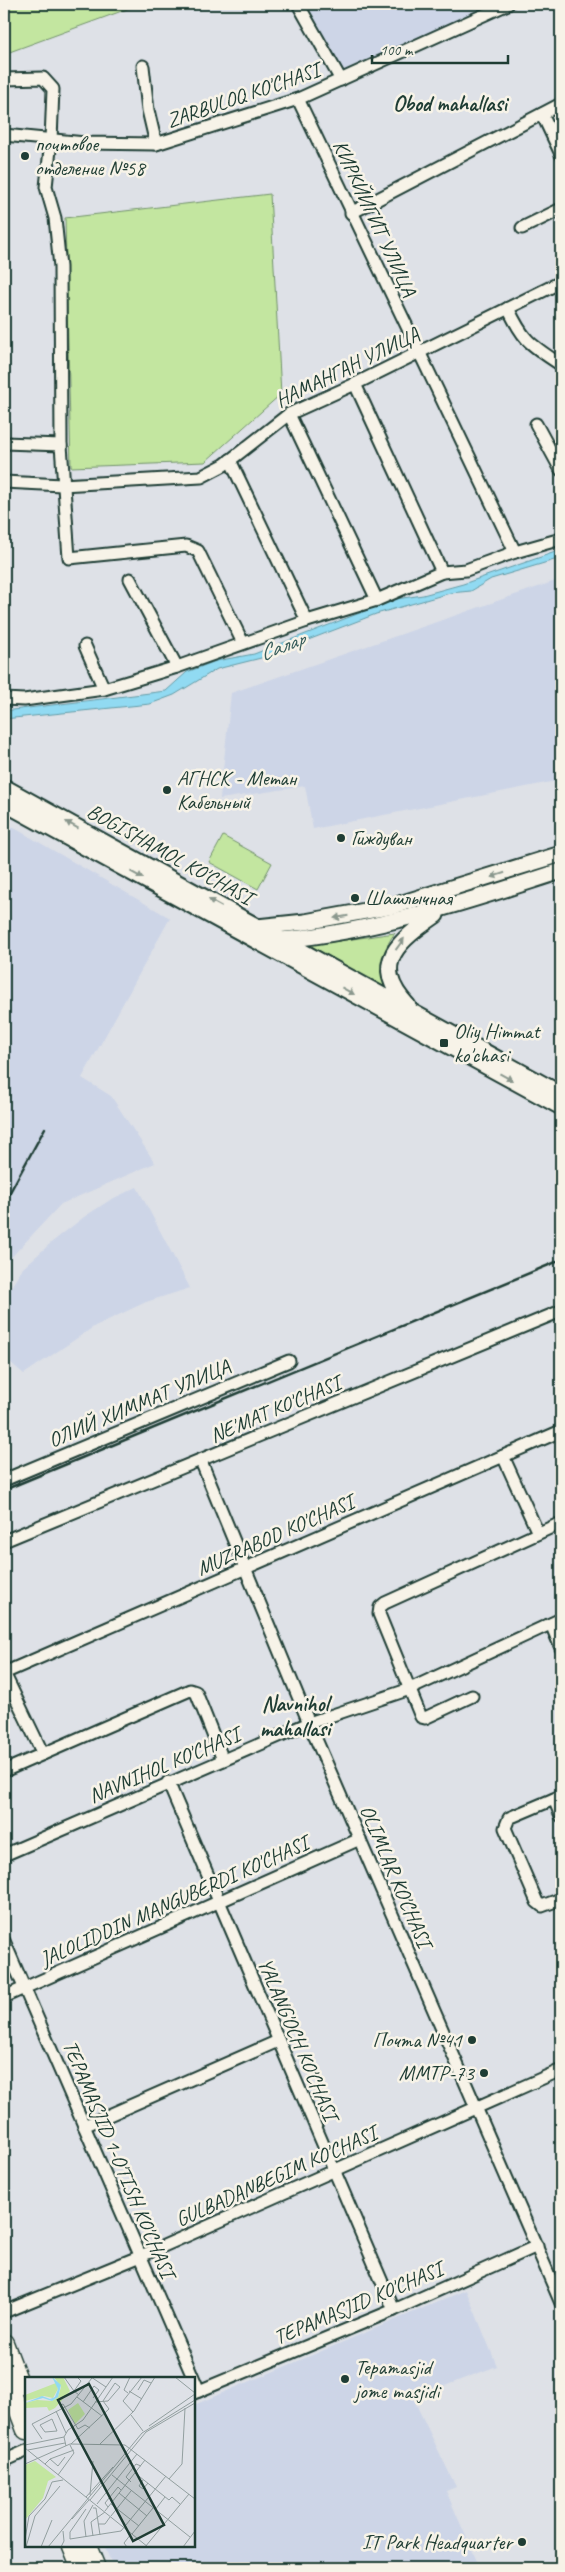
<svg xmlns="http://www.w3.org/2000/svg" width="565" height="2572" font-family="Caveat,sans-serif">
	<rect width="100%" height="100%" fill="#dee1e7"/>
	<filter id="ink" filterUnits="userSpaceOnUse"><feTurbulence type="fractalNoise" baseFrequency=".02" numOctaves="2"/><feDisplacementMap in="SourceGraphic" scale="10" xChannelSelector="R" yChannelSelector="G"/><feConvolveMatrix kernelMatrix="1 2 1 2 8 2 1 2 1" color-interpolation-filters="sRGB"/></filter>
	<g filter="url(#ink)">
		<g fill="#cdd5e7">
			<polygon points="300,4 491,4 340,72"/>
			<polygon points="561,579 561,780 313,829 305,786 220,799 231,693"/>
			<polygon points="4,822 170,918 82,1078 111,1096 155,1163 61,1204 4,1265"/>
			<polygon points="137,1187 190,1288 146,1302 95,1326 24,1374 4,1357 4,1298 23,1268 52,1242 84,1217 110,1200"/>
			<polygon points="466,2290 497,2366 413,2398 456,2487 446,2491 480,2568 114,2568 104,2546 194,2546 194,2405"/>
		</g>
		<g fill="#c3e6a0" stroke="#71926a">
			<polygon points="4,4 141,4 4,54"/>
			<polygon points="270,194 281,394 205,462 71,467 65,218"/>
			<polygon points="223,836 272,863 258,889 209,862"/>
			<path d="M395 933C385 946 378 964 386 980L384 988 310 945Z"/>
		</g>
		<polygon fill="#91daf2" stroke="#639ba6" points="561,550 561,558 491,579 471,591 450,593 376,614 261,658 217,669 174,695 150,704 4,719 4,711 166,691 187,672 216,661 254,654 396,599 423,595 463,584"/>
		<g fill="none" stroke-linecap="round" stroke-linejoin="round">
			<defs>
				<g id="minor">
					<polyline points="298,4 341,80"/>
					<polyline points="143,66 148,110 156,144"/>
					<polyline points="4,79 43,78 53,89 51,140 46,187 55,218 60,267 61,445 69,558 186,546 198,551 243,643"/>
					<polyline points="298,99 515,552"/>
					<polyline points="542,114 561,154"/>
					<polyline points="4,135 85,143 156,144 298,99 508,4"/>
					<polyline points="351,213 561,104"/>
					<polyline points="522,228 561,209"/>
					<path d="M508 308C524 342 530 344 561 365"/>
					<polyline points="355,384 442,572"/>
					<polyline points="289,414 377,600"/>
					<polyline points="536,424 561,470"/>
					<polyline points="4,443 61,445"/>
					<polyline points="230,460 307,621"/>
					<polyline points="4,482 62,485 201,477 224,465 289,414 355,384 561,282"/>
					<polyline points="130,579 177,667"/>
					<polyline points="85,646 104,689"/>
					<polyline points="4,699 24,700 104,689 177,667 307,621 377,600 442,572 466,570 515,552 561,539"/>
					<polyline points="503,1456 538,1533"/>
					<polyline points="201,1461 309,1723 561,2303"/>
					<polyline points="4,1480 289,1361"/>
					<polyline points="4,1541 561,1311"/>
					<polyline points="551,1624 561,1648"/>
					<polyline points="4,1673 561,1431"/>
					<polyline points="4,1673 43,1754"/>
					<polyline points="472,1696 425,1718 421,1717 379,1614 380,1607 385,1603 561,1523"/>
					<polyline points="4,1771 190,1690 196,1692 223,1760"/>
					<polyline points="168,1782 394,2310"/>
					<polyline points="561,1796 509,1818 505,1828 537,1902 542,1906 561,1899"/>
					<polyline points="554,1799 561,1816"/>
					<polyline points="4,1855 309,1723 410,1689 561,1619"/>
					<polyline points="4,1941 199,2391"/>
					<polyline points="4,1997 360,1839"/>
					<polyline points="84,2126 278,2041"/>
					<polyline points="4,2312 141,2256 561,2070"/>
					<polyline points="194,2393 394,2310 537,2246"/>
					<polyline points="4,2461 26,2451"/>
				</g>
				<g id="secondary">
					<polyline points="4,787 561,1094"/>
					<polyline points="4,803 561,1107"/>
					<polyline points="257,927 305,922 393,906 561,854"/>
					<path d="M281 940C378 931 469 901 561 871"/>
					<path d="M408 1006C368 963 400 940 436 915"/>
				</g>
				<g id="primary">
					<polyline points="4,2343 20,2385"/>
					<polyline points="4,2372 26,2430"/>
					<polyline points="72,2546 81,2568"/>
					<polyline points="87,2546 96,2568"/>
				</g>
			</defs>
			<use href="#minor" stroke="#1f3d34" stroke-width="15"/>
			<use href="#secondary" stroke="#1f3d34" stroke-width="19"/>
			<use href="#primary" stroke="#1f3d34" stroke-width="21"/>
			<use href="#minor" stroke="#f7f3e8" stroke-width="11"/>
			<use href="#secondary" stroke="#f7f3e8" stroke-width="15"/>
			<use href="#primary" stroke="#f7f3e8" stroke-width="18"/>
			<g stroke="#1f3d34" stroke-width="2.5">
				<polyline points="4,1203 45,1128"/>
				<polyline points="4,1490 561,1260"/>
			</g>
		</g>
		<defs><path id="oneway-solid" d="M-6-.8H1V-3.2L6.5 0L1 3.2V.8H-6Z" transform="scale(1.25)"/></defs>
		<g fill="#8b988e">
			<use href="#oneway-solid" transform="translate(72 825) rotate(-151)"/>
			<use href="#oneway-solid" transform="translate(137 875) rotate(29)"/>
			<use href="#oneway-solid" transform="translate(498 875) rotate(162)"/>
			<use href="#oneway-solid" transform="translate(215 903) rotate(-151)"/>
			<use href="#oneway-solid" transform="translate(341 917) rotate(171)"/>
			<use href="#oneway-solid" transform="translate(400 944) rotate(-54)"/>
			<use href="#oneway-solid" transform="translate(348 991) rotate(29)"/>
			<use href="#oneway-solid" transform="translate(506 1077) rotate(29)"/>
		</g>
	</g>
	<g fill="#1f3d34" stroke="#f7f3e8" stroke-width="2">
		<circle cx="25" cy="156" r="5"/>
		<circle cx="167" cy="790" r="5"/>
		<circle cx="341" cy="838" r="5"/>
		<circle cx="355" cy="898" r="5"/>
		<rect x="439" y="1038" width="10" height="10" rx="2.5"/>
		<circle cx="472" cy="2040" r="5"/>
		<circle cx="484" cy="2073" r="5"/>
		<circle cx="345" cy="2379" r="5"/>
		<circle cx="522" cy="2542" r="5"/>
	</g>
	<g text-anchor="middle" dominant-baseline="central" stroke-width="5" stroke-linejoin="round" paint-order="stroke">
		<g font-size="21" fill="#1f3d34" stroke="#f7f3e8">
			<text transform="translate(243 95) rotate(-19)">ZARBULOQ KO'CHASI</text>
			<text transform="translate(375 218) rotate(65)">КИРКЙИГИТ УЛИЦА</text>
			<text transform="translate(347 367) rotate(-26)">НАМАНГАН УЛИЦА</text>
			<text transform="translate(170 854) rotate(29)">BOGISHAMOL KO'CHASI</text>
			<text transform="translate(139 1403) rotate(-23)">ОЛИЙ ХИММАТ УЛИЦА</text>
			<text transform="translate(275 1409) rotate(-23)">NE'MAT KO'CHASI</text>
			<text transform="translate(275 1535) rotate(-24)">MUZRABOD KO'CHASI</text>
			<text transform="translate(164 1765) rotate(-23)">NAVNIHOL KO'CHASI</text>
			<text transform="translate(396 1876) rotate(67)">OLIMLAR KO'CHASI</text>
			<text transform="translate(174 1901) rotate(-24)">JALOLIDDIN MANGUBERDI KO'CHASI</text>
			<text transform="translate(298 2039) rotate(67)">YALANG'OCH KO'CHASI</text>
			<text transform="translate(119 2159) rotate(67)">TEPAMASJID 1-O'TISH KO'CHASI</text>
			<text transform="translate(276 2176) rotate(-24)">GULBADANBEGIM KO'CHASI</text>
			<text transform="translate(358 2303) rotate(-23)">TEPAMASJID KO'CHASI</text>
		</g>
		<g font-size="21" fill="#1f3d34" stroke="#f7f3e8" text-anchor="start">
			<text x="35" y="144">почтовое<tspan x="35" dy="24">отделение №58</tspan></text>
			<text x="177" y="778">АГНСК - Метан<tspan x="177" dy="24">Кабельный</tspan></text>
			<text x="351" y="838">Гиждуван</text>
			<text x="365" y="898">Шашлычная</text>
			<text x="454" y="1031">Oliy Himmat<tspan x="454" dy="24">ko'chasi</tspan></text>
			<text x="462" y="2040" text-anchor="end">Почта №41</text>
			<text x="474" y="2073" text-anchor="end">MMTP-73</text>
			<text x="355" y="2367">Tepamasjid<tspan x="355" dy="24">jome masjidi</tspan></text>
			<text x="512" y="2542" text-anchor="end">IT Park Headquarter</text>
		</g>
		<g font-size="22" font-weight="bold" fill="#1f3d34" stroke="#f7f3e8">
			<text x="450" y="104">Obod mahallasi</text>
			<text x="295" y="1704">Navnihol<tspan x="295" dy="25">mahallasi</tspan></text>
		</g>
		<g font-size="22" font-style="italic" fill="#365c5a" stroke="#f7f3e8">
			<text transform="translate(282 646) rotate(-20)">Салар</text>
		</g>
	</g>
	<g transform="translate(25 2377)">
		<rect width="170" height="170" fill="#dee1e7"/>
		<path d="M29 0H38L45 14 30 31 24 34 22 30 0 31V26L12 23 27 24 33 20 36 10ZM31 6 33 12 28 21 19 19 0 24V18ZM53 26 60 37 50 47 43 33ZM10 84 31 100 23 104 18 121 0 143V88Z" fill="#c3e6a0"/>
		<path d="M27 0 36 8 33 20 27 24 18 21 0 26 17 19 25 22 30 20 33 12Z" fill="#91daf2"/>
		<path fill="none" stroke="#929f9f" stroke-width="1" d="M39 0 49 14M52 0 56 4 49 14 54 18M66 0 81 10M150 0 170 16M113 13 119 3 126 6M104 14 117 22M103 16 99 13 105 0M52 20 77 39M58 25 69 9 74 13 68 21M70 25 83 24 95 10 90 6M35 28 38 27 53 52 60 48 65 51M31 34 41 56M108 35 98 24 117 0M106 38 118 54M27 42 32 54 20 55 15 48ZM124 49 170 17M17 62 7 47 46 27 67 1M46 67 84 32 78 24 90 6M75 67 109 34 130 0M0 68 39 60M41 69 39 60 43 53 58 43 88 0M0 71 123 170M3 73 40 66M25 82 33 89 40 80M0 87 45 67 100 68 170 122M20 87 25 82 49 73M110 96 144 123 147 120 155 127M33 98 49 76 45 68M87 98 165 160M144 102 157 87 160 31M118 103 114 109 118 112 123 106M106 105 101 100 111 87 116 89M94 116 122 139M65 118 68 84M61 120 88 90M65 123 121 55 170 26M72 127 112 77M86 127 114 149M83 130 80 126 93 110 96 113M68 131H71L75 158M61 132 45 155V162L96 154 141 99M130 133 140 120M80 134 120 83M86 139 106 114M47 142 64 123M73 147H80L85 140M107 157 128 131M68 159 66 145 80 135M61 160 59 144 68 128M0 162 4 139 20 122 27 105 38 103M1 170 10 139 35 109M16 170 27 143M23 170 117 56 170 23M36 170 39 164 38 154M102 170 99 166 106 157M120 170 164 117M158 170 170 154"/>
		<path fill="#1f3d34" fill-opacity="0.15" stroke="#1f3d34" stroke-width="2.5" d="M64 7 139 148 108 164 33 23Z"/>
		<rect width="170" height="170" fill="none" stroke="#1f3d34" stroke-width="2.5"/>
	</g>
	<rect width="565" height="2572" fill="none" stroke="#f7f3e8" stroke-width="20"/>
	<rect x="10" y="10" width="545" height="2552" fill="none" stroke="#1f3d34" stroke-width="2" filter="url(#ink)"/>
	<path d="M372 55v8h136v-8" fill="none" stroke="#1f3d34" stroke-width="2.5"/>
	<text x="380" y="55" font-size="15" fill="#1f3d34" stroke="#f7f3e8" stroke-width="4" paint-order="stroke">100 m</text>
</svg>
